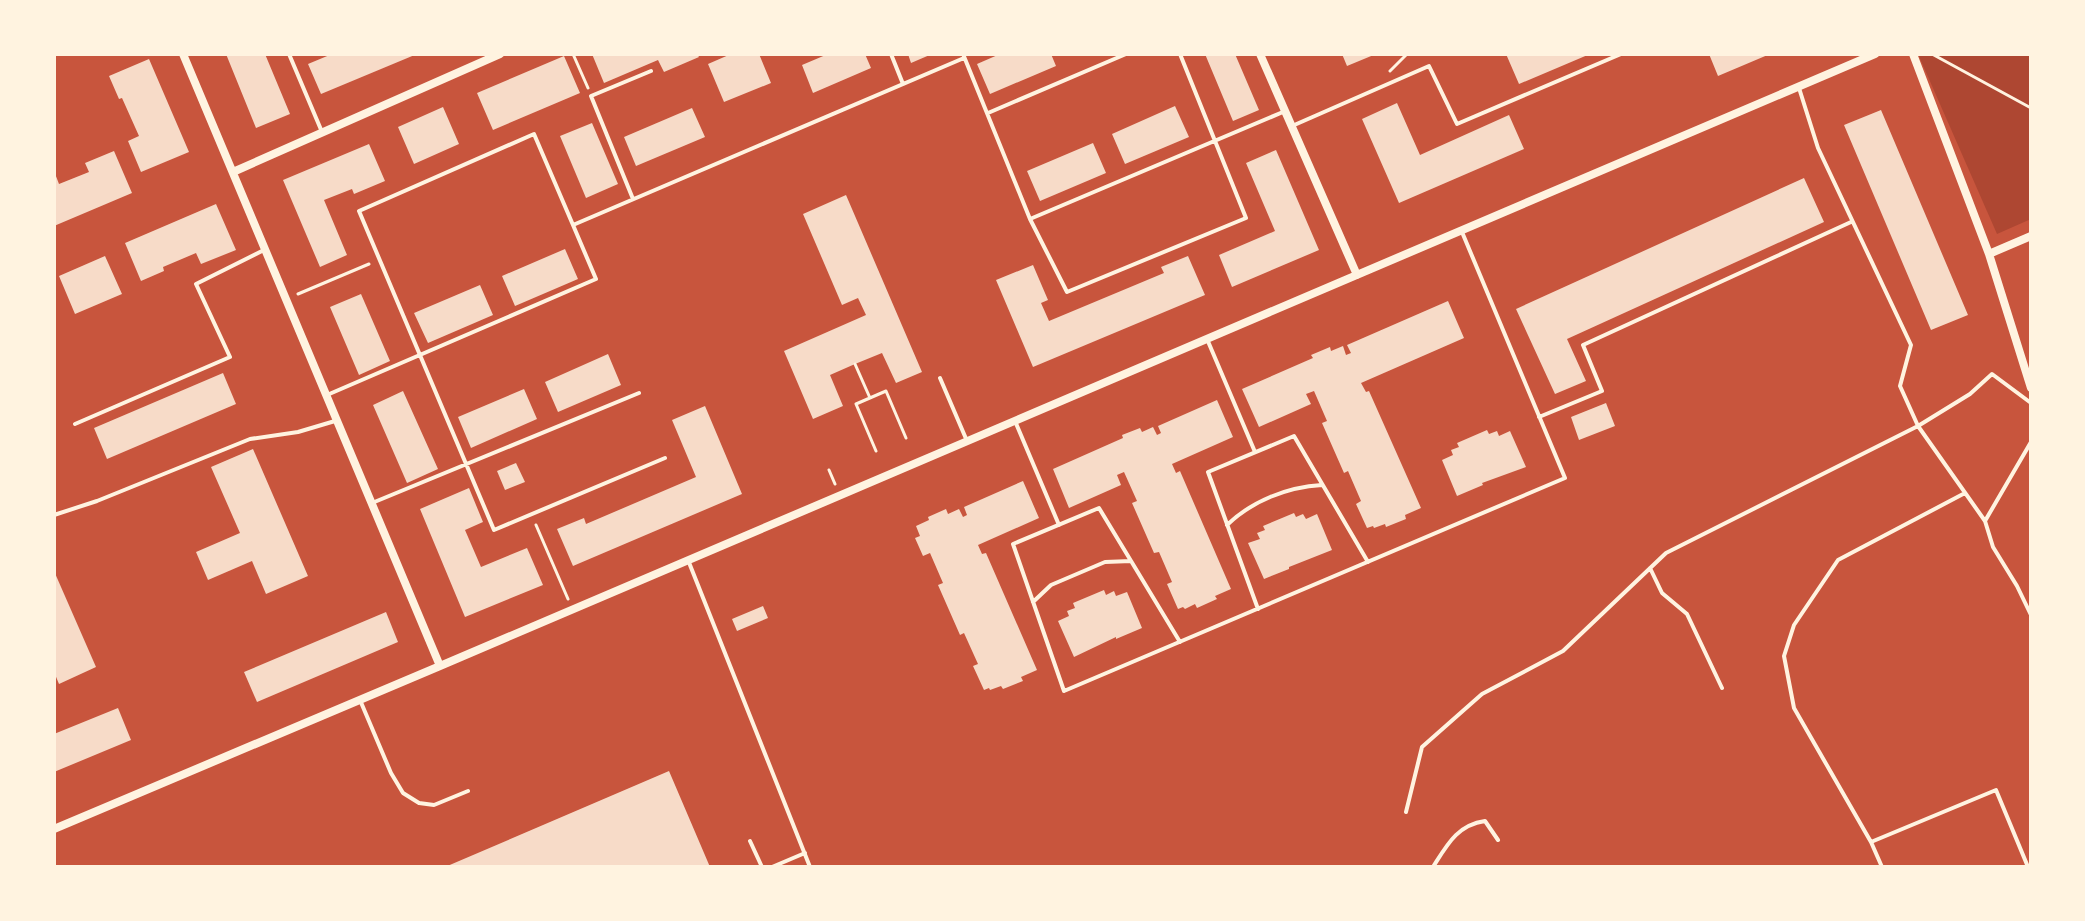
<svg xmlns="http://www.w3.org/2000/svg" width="2085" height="921" font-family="Raleway,sans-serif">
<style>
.green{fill:#ae4732}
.building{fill:#f7dbc8}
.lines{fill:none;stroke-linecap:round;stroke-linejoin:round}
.path{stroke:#fff3e0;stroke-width:3}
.service{stroke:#fff3e0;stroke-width:4}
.minor{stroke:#fff3e0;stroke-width:8}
</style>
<rect width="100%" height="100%" fill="#c8553d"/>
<path class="green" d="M1918,54H2031V219L1997,234Z"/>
<path class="building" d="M226,54H265L290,114L256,128Z
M332,54H417L321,94L308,64Z
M592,54H697L699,57L664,72L658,60L604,83Z
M731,54H759L771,83L724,102L708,64Z
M828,54H865L871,68L813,93L802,65Z
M908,54H932L911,63Z
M1000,54H1051L1056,66L990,94L977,64Z
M1205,54H1235L1259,110L1233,121Z
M1342,54H1376L1347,66Z
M1506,54H1590L1519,84Z
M1709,54H1770L1718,76Z
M564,56L580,93L493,130L477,93Z
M149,59L189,152L141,172L128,141L139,136L122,98L119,99L109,76Z
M1397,103L1420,155L1509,115L1524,149L1399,203L1362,119Z
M1175,106L1189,137L1125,164L1112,134Z
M443,107L459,144L414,164L398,127Z
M692,108L705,137L636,166L624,137Z
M1881,110L1968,315L1931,330L1844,125Z
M592,123L618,184L586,198L560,136Z
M1093,143L1106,173L1040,201L1027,171Z
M369,144L385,181L354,194L352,189L324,200L347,255L320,267L283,180Z
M1276,150L1319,250L1232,287L1219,255L1275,231L1246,163Z
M114,151L132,193L54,226V171L59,184L89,172L85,163Z
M1804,178L1824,222L1567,339L1586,381L1555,394L1516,309Z
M846,195L922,372L896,383L882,353L855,364L830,375L843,406L813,419L784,351L866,315L858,298L842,305L803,214Z
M216,204L236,250L201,264L196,253L163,267L164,271L141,281L125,243Z
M565,249L578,279L515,306L502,276Z
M105,256L122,294L75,314L59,276Z
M1188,256L1205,295L1033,367L996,280L1033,265L1048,300L1041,303L1049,321L1164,273L1161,267Z
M480,285L493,315L428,343L414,313Z
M361,294L390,361L359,375L330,307Z
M1448,301L1464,338L1361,383L1366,392L1369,391L1421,508L1405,515L1406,519L1386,527L1385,524L1374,528L1373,526L1367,528L1356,504L1361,501L1348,471L1344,473L1322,423L1327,421L1314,391L1306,394L1311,404L1259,427L1242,389L1313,358L1311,355L1330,347L1331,351L1343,346L1346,355L1351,353L1347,345Z
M608,354L621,385L558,412L545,382Z
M223,373L236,404L107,459L94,428Z
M524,389L537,419L471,448L458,417Z
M403,391L438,469L407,483L373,405Z
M1217,400L1233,437L1172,464L1176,473L1180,471L1231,589L1215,596L1217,599L1197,608L1195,604L1185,609L1183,607L1178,609L1167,584L1172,582L1159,552L1154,553L1132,503L1137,501L1124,472L1117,475L1121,485L1069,508L1053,469L1123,438L1122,435L1140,428L1142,432L1153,427L1157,435L1161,433L1158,426Z
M1606,403L1615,426L1579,440L1571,417Z
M705,406L742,494L573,566L557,529L584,518L586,524L696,477L672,420Z
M1487,430L1489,434L1497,431L1499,436L1510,431L1526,467L1482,483L1483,485L1457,496L1442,460L1453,455L1451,450L1459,447L1457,443Z
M253,449L308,576L266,594L252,561L208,580L196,552L240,533L211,467Z
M516,463L525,482L505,490L497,471Z
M1023,481L1039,518L978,545L982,554L986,553L1037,670L1021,677L1023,681L1003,689L1001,686L990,690L989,688L984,690L973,666L978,664L964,633L960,635L938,585L943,583L930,553L923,556L915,538L920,536L916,526L929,520L928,517L946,509L948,514L959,509L963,517L967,515L964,507Z
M469,488L483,522L465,530L481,567L527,548L543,585L465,617L420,509Z
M1294,513L1296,517L1303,514L1306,519L1317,514L1332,550L1289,567V569L1264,579L1248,543L1260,539L1257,533L1265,530L1263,526Z
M54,571L96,667L59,684L54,672Z
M1104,590L1106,595L1114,591L1116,596L1127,592L1142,628L1116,639V637L1074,657L1058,621L1069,616L1067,611L1075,608L1073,603Z
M763,606L768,618L737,631L732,619Z
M386,612L398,642L257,702L244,672Z
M118,708L131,740L54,772V734Z
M669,771L710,867H445Z"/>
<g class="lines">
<path class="path" d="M573,54L588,88
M1932,54L2031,108
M1390,71L1407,54
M298,294L369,264
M855,364L870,398
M876,451L856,404L886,391L906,438
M829,470L835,484
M536,525L568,599"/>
<path class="service" d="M289,54L322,132
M891,54L903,84
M963,54L1030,219L1067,292L1246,218L1180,54
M1799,88L1818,148L1911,345L1900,386L1918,426L1970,394L1992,374L2031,403
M988,113L1126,54
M1292,126L1429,66L1457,124L1621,54
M633,199L591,96L651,71
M1030,219L1283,112
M573,225L534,134L359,211L494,530L665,458
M1207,339L1255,452
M940,378L967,441
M327,395L596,279L573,225L964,58
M1539,417L1602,391L1583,345L1851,222
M1015,421L1059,525
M75,424L230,357L196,284L264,250
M372,503L639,393
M54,515L97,501L250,439L298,432L335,421
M1985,521L1993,547L2017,586L2031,615
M1227,525C1252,501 1287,487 1322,485
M688,560L810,867
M1650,568L1662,593L1687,614L1722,688
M1033,602L1051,585L1105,562L1131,561
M1258,609L1208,472L1294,436L1368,562
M1180,642L1099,508L1013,544L1064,691L1565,478L1462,232
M360,700L391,773L403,793L419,803L434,805L468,791
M1406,812L1422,747L1482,694L1563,651L1666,553L1918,426L1985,521L2031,442
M750,841L762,867
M1871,842L1996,790L2028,867
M772,867L805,853
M1433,867C1447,845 1457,825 1485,821L1498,840
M1882,867L1871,842L1794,708L1784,656L1794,625L1838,560L1965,493"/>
<path class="minor" d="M183,54L440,666
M1260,54L1357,275
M1913,54L1989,254L2031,388
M233,172L500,54
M1989,254L2031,236
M54,829L440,666L1875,54"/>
</g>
<rect width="2085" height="921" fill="none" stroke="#fff3e0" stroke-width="112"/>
</svg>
